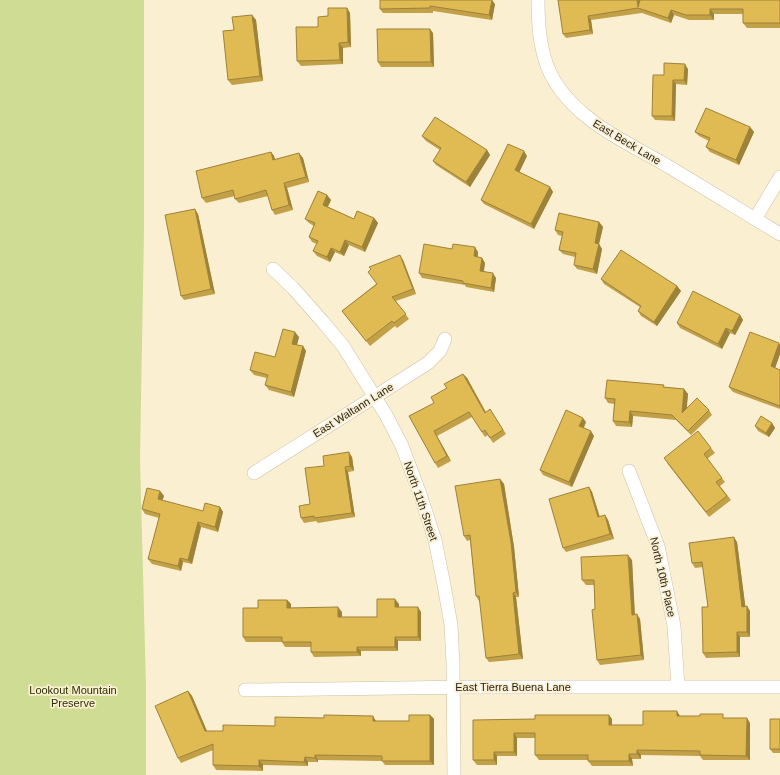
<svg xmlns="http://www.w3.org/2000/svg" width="780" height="775" font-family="Helvetica,sans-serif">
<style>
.green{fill:#cfdc94}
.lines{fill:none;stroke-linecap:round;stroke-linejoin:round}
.minor-casing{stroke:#cbc0a3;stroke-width:14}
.minor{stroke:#fff;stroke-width:13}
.wall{fill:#c1a047}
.shaded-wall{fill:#9d823a}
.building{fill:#e0ba53;stroke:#9d823a}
.labels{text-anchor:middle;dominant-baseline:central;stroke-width:3.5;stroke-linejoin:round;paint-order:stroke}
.street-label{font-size:11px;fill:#292419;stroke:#fbefd1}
.park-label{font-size:11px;fill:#2a3004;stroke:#fbefd1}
</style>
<rect width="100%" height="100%" fill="#fbefd1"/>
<path class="green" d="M0,0H144V230L140,459L146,687V775H0Z"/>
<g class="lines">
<defs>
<path id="minor" d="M538,0C538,27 540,58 555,82C580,122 626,142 666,165C704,188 742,211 780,234
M755,219L780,177
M273,269L293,288L323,322L343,346L386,415L402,446L420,494L435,540L444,585L451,625L453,664L454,775
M629,471L658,546L674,626L678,687
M254,473L428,363L440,351L445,339
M245,690L471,687H780"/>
</defs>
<use href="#minor" class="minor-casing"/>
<use href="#minor" class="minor"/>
</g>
<path class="wall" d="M380,0L495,4L492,20L433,11V13H383L380,9Z
M558,0L640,2L780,0V28H747L743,23V14H714V20H689L674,15L671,23L642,13L591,20L593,34L566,38L563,34Z
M347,8L350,13L351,47L343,48V64L301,66L297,61L318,27L328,16Z
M252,15L256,20L263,81L232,85L228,80L234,30Z
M433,33L434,67H381L378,62Z
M688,69L687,85L676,84L675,121L655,120L652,116L664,75Z
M750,127L754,132L739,165L710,152L706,147L709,141L699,136L695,132Z
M422,136L487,150L490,155L470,187L436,165L433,161L440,150L426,141Z
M271,152L274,156L275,159L303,158L309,182L287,188L293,210L275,215L272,210L268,196L239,203L235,199V196L206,203L202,198Z
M527,156L519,172L550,187L553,192L534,229L484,204L481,200Z
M327,195L331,200L328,207L354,219L374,218L378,223L365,252L349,245L344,256L335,252L330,262L317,256L313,251L317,244L312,242L309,237L314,226L309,223L305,219Z
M198,214L215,294L184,300L181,296Z
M599,222L603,227L599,244L602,249L597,274L577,269L574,265L575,257L563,254L559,250L562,236L558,235L555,230Z
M452,249L478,252V257L482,258L485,263L484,271L496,278L494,292L466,287L465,285L422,278L419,273Z
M403,260L416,294L396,301L409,319L397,328L395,326L370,346L342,311L376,284Z
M601,279L677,286L681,291L657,326L641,316L638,311L640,307L604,284Z
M740,315L743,320L735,335L730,333L722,349L680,328L677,323Z
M299,337L297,345L303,346L306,351L294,397L269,390L265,385L267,378L254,375L250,370L275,357Z
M780,345V354L775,368L780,370V409L733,392L729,387Z
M463,374L467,378L486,412L490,409L506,434L493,443L488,435L485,437L472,417L437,436L451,461L438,468L435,463L409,416L434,403L447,388Z
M665,387L684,389L688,394L686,409L709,410L712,415L691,435L676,420L633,416L632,427L616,426L613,421L614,404L608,403L605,398Z
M586,422L584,428L594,436L572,487L543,475L540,470Z
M772,423L775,428L769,437L758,431L755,426Z
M711,448L715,453L707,459L725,482L720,486L731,500L709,517L667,463Z
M352,457L354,471L348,472L355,517L318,523L316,521L304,523L301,518L310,504L324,466Z
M500,479L504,484L514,547L519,597H516L523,659L489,662L486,658L480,601H479L476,596L470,540L467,541L464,536Z
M589,487L592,492L600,517L605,515L608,520L614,539L566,552L563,548Z
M160,491L164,496L162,501L203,511L220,507L223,512L218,532L201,527L192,564L183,562L181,571L152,564L148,559L159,518L145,514L142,509Z
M737,542L745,606L750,611V637H740V657L706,658L703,653L708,607L703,567L695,568L692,563Z
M632,560L635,615L640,619L644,660L600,665L597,660L594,585H586L582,580Z
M287,600L291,604V608L342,612V617H377L399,604V607L421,612V641H398V651H361V656L314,657L311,652V647H285L282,642H246L243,637L258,608Z
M188,691L192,696L207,731H223L275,726L376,721H409L430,715L434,719V765H385L382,761L318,760V762H308V766L263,765V771L216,770L213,765V750L181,763L178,758Z
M680,716L725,718L750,723V760H703L700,756L641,755V759H632L633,766H592L588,761V760H539L535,755V738H517V756H497V765H477L473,760V720L612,719V725H643Z
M780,719V753H773L770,749Z"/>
<path class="shaded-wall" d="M492,0L495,4L492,20L489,15Z
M637,0H640L641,9L638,7Z
M347,8L350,13L351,47L348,42Z
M710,9L714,14V20L710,15Z
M671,10L674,15L671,23L668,18Z
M252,15L256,20L263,81L260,76Z
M588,16L591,20L593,34L590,30Z
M430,29L433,33L434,67L431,62Z
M339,43L343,48V64L340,60Z
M685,64L688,69L687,85L684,80Z
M673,80L676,84L675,121L672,116Z
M750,127L754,132L739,165L736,160Z
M487,150L490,155L470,187L466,182Z
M524,151L527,156L518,175L515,170Z
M271,152L274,156L276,165L273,160Z
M299,153L303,158L309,182L306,177Z
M284,183L287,188L293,210L289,205Z
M550,187L553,192L534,229L531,224Z
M327,195L331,200L326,210L323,205Z
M195,209L198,214L215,294L211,289Z
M374,218L378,223L365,252L362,247Z
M599,222L603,227L598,248L595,243Z
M345,240L349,245L344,256L340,252Z
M599,244L602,249L597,274L593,269Z
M475,247L478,252L477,261L474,256Z
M331,248L335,252L330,262L327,257Z
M400,255L403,260L416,294L413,289Z
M482,258L485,263L483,275L480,271Z
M493,273L496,278L494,292L491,288Z
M677,286L681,291L657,326L654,322Z
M740,315L743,320L735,335L732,331Z
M726,328L730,333L722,349L718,344Z
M295,332L299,337L296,348L292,344Z
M779,343L780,345V354L774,371L771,366Z
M303,346L306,351L294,397L291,392Z
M463,374L467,378L488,417L485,413Z
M684,389L688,394L686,418L682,413Z
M630,411L633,416L632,427L629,422Z
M583,418L586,422L582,430L579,426Z
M772,423L775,428L769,437L766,433Z
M434,431L437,436L451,461L447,456Z
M591,431L594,436L572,487L569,482Z
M349,452L352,457L354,471L350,466Z
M345,467L348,472L355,517L352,513Z
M500,479L504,484L514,547L519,597L516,592Z
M589,487L592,492L601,522L598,517Z
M160,491L164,496L161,504L158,499Z
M220,507L223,512L218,532L215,527Z
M605,515L608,520L614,539L610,534Z
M198,522L201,527L192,564L188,560Z
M734,537L737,542L746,611L742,607Z
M628,555L632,560L635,620L632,615Z
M180,558L183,562L181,571L178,566Z
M513,593L516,597L523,659L519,654Z
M395,599L399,604V612L395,607Z
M287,600L291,604V613L287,608Z
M747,606L750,611V637L747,632Z
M338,607L342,612V622L338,617Z
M418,607L421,612V641L418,637Z
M637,614L640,619L644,660L641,655Z
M737,632L740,637V657L737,652Z
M395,637L398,641V651L395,647Z
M357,647L361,651V656L357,652Z
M188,691L192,696L209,736L205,731Z
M677,711L680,716H677Z
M430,715L434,719V765L430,761Z
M609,715L612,719V729L609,725Z
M373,716L376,721H373Z
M747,718L750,723V760L746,756Z
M514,733L517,738V756L514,752Z
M637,750L641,755V759L637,754Z
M494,752L497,756V765L494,760Z
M629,754L632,759L633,766L629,761Z
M315,755L318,760V762L315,758Z
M305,757L308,762V766L304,762Z
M259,760L263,765V771L259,766Z"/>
<path class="building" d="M380,0H492L489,15L430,6V8L380,9Z
M558,0H637L638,7L640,0H780V23H743V9H710V15H686L671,10L668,18L638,8L588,16L590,30L563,34Z
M328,8H347L348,42L339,43L340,60L297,61L296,27H318V17L328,16Z
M252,15L260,76L228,80L223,31L234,30L232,17Z
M377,29H430L431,62H378Z
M664,63L685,64L684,80H673L672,116H652L653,75H664Z
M706,108L750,127L736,160L706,147L710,138L695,132Z
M435,117L487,150L466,182L433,161L441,148L422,136Z
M508,144L524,151L515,170L550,187L531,224L481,200Z
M271,152L273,160L299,153L306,177L284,183L289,205L272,210L266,190L235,199L233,190L202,198L196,171Z
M318,191L327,195L323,205L354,219L357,211L374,218L362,247L345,240L340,252L331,248L327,257L313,251L318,241L309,237L315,223L305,219Z
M195,209L211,289L181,296L165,215Z
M559,213L599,222L595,243L599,244L593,269L574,265L576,253L559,250L563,232L555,230Z
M424,244L452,249L453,244L475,247L474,256L482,258L480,271L493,273L491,288L463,283V281L419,273Z
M621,250L677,286L654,322L638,311L641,306L601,279Z
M400,255L413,289L392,297L406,314L394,323L392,321L366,341L342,311L377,284L368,272L371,269L369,267Z
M693,291L740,315L732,331L726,328L718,344L677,323Z
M283,329L295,332L292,344L303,346L291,392L265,385L268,375L250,370L255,352L275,357Z
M750,332L779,343L771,366L780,370V406L729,387Z
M463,374L485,413L490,409L503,430L490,438L485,430L482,432L469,412L434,431L447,456L435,463L409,416L434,403L431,397L447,388L444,384Z
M607,380L664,385L663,387L684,389L682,413L697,398L709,410L688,431L672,415L630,411L629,422L613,421L615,399L605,398Z
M566,410L583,418L579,426L591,431L569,482L540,470Z
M761,416L772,423L766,433L755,426Z
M698,431L711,448L704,454L722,478L716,482L727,496L706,512L664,458Z
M349,452L350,466L345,467L352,513L314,518V516L301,518L299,506L310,504L305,468L324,466L323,456Z
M500,479L511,542L516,592L513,593L519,654L486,658L479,596H476L470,535L464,536L455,486Z
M589,487L598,517L605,515L610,534L563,548L549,499Z
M147,488L160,491L158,499L203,511L205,503L220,507L215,527L198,522L188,560L180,558L178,566L148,559L160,514L142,509Z
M734,537L742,607L747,606V632H737V652L703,653L702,607H708L702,562L692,563L689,543Z
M628,555L632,615L637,614L641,655L597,660L592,610L595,609L594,580H582L581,557Z
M377,599H395V607H418V637H395V647H357V652H311V642H282V637H243V608H258V600H287V608L338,607V617H377Z
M188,691L205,731H223V725L275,726V717L324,718V715L373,716V721H409V715H430V761H382V756L315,755V758L305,757L304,762L259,760V766L213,765V744L178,758L155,706Z
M643,711H677V716H700V714H723V718H747L746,756L700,755V751L637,750V754H629V761H588V755H535V733H514V752H494V760H473V720L535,719V715H609V725H643Z
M770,719H780V749H770Z"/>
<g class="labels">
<g class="street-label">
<text transform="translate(627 142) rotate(31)">East Beck Lane</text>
<text transform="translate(353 410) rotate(-32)">East Waltann Lane</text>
<text transform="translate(421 501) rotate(71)">North 11th Street</text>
<text transform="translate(663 577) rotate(77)">North 10th Place</text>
<text x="513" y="687">East Tierra Buena Lane</text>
</g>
<g class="park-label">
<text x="73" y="690">Lookout Mountain<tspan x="73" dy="13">Preserve</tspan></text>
</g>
</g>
</svg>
